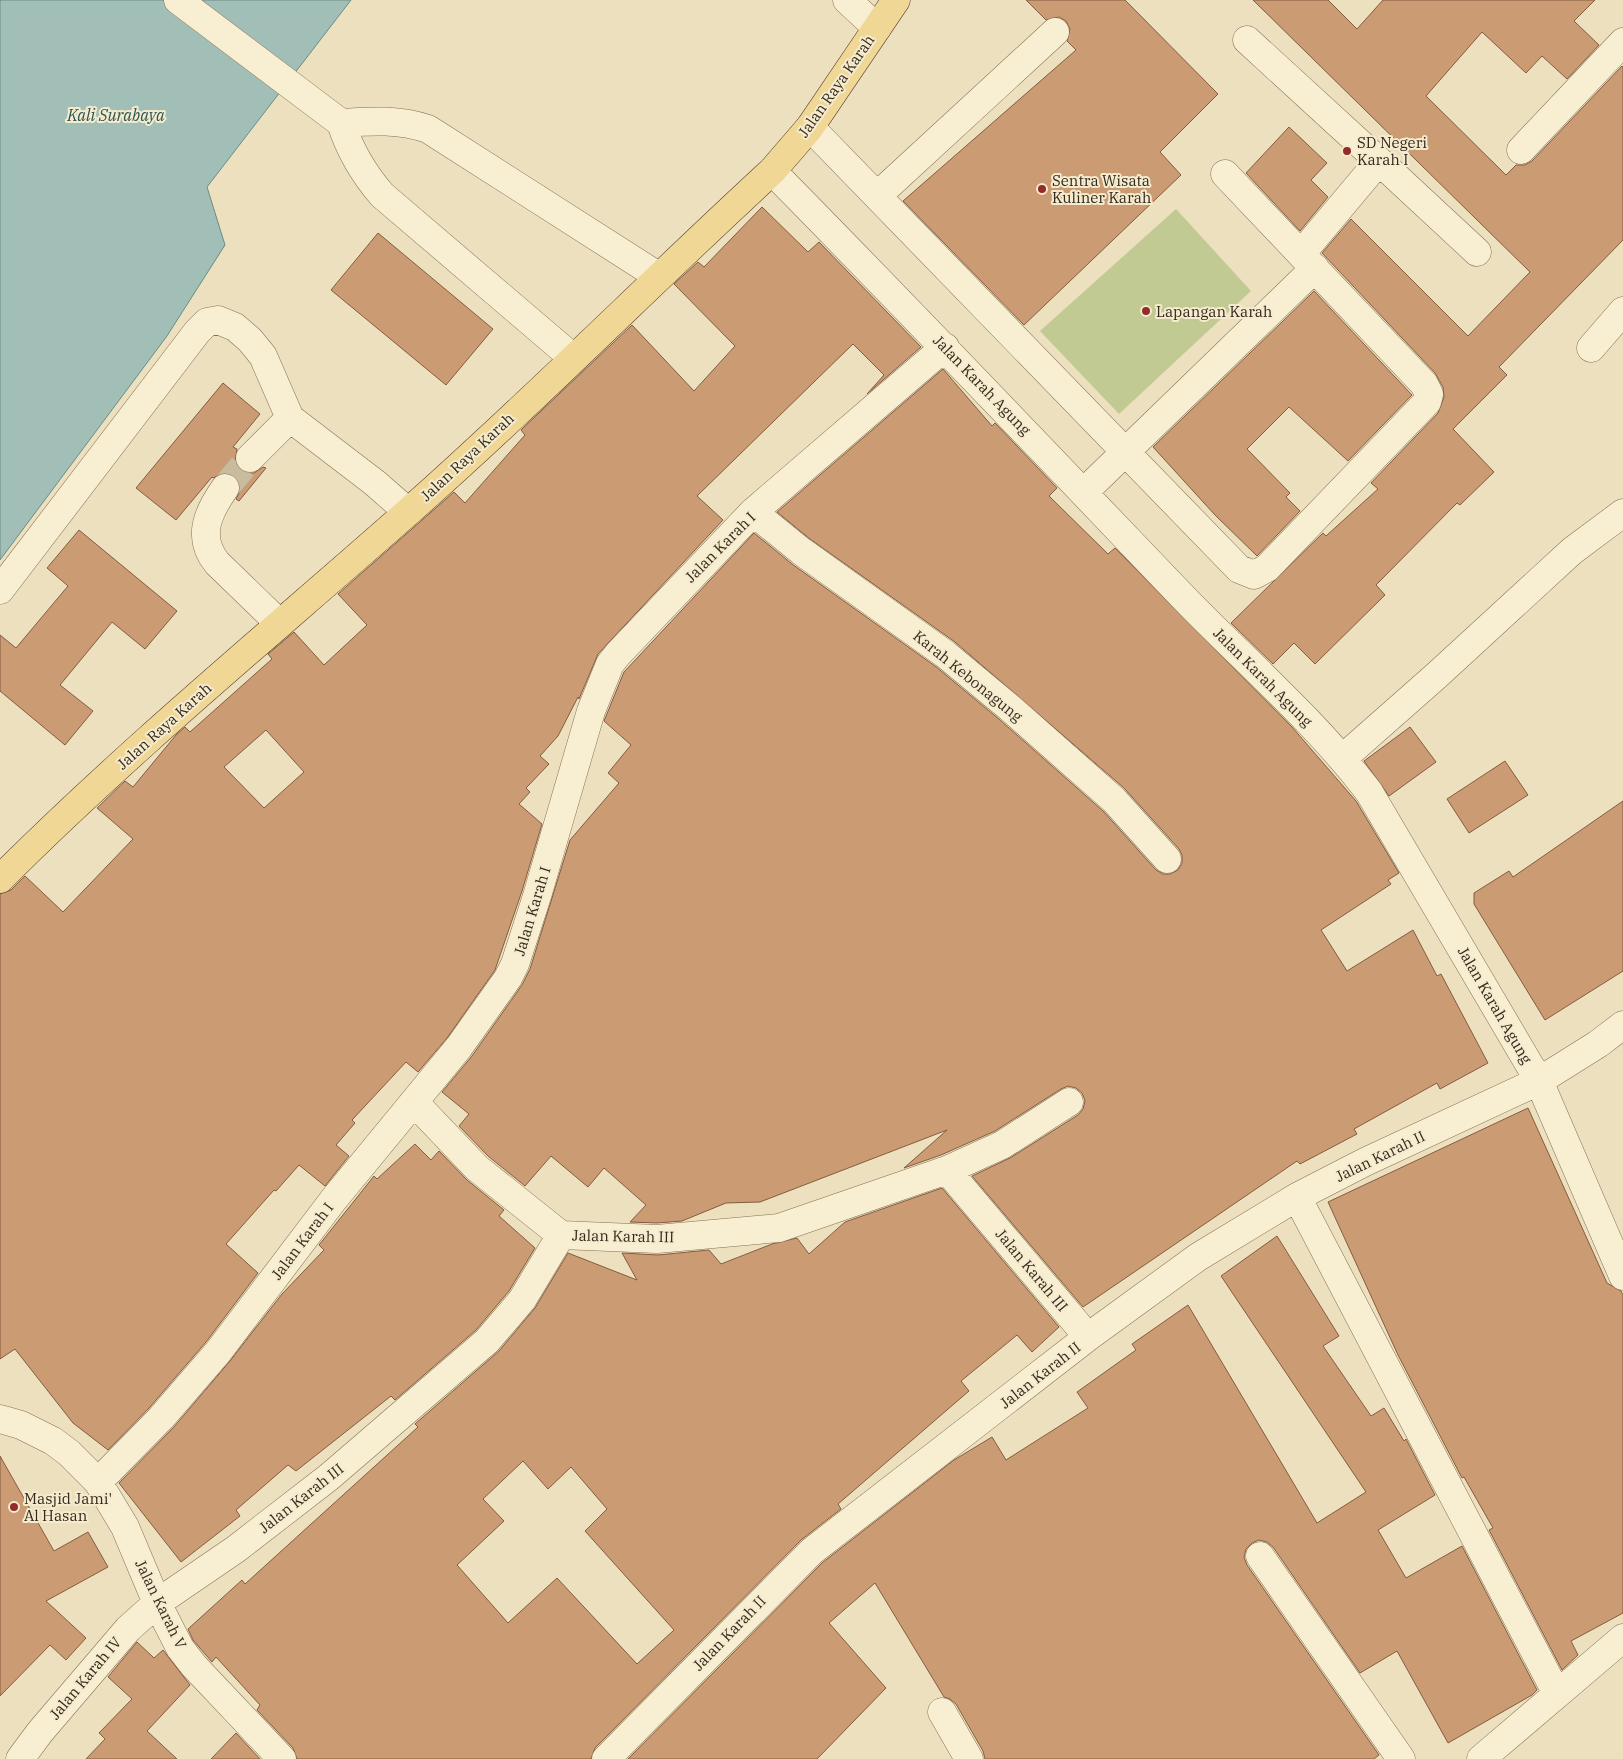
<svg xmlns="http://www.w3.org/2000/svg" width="1623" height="1759" font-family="'IBM Plex Serif',serif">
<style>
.green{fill:#c2ca93}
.water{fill:#a2bfb7;stroke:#698c84}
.building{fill:#cb9b74;stroke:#845c3e;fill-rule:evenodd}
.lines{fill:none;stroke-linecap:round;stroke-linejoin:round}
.minor-tunnel{stroke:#c8bb9e;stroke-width:28;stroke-dasharray:28 14;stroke-linecap:butt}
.minor-casing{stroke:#857157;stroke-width:29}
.major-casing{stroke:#523f2c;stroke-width:29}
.minor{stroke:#f8eed1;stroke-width:28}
.major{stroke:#f1d796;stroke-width:28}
.poi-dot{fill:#932b28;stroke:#f5ebce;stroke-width:2}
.labels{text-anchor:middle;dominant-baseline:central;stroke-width:4;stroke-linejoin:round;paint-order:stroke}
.street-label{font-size:15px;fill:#35291c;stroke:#f5ebce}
.poi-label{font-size:15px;fill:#35291c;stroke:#f5ebce;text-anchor:start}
.water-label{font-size:16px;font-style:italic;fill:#2b5453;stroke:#f5ebce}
</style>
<rect width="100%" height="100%" fill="#ede0be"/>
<path class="green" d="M1176,209L1251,291L1119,414L1040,331Z"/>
<path class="water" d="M0,0H351L207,187L225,245L167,336L0,560Z"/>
<path class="building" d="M1026,0H1125L1218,94L1160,152L1181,175L1024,325L903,201L1076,50L1067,41L1070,29L1066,21L1059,17L1046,20Z
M1253,0H1328L1357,29L1383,0H1595L1574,21L1599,45L1567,79L1542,56L1526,73L1482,32L1426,96L1506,175L1516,165H1525L1532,161L1622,66L1623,67V240L1499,367L1507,375L1453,429L1494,472L1460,505L1457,503L1376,585L1385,595L1315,664L1294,643L1273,664L1231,623L1323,533L1326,536L1378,489L1371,483L1438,413L1444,397L1443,387L1435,373L1322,253L1351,219L1468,336L1530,272Z
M1289,127L1327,163L1311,180L1328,197L1300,231L1246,173Z
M762,207L808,252L819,242L921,347L867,394L884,375L853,344L697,496L723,520L598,654L579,699L578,697L558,736L540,756L549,764L526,788L530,792L519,804L542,824L522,891L495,970L447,1038L418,1072L406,1062L352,1120L355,1123L336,1145L349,1156L325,1186L299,1165L276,1191L274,1190L226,1244L258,1273L206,1342L150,1407L108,1450L73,1423L15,1349L0,1359V894L11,890L25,876L63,912L133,839L97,808L125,781L133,787L176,735L185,727L190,732L272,659L268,654L294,632L324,665L367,625L338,594L454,492L465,503L525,435L521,430L632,325L694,391L735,346L674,284L698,262L704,267ZM266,730L304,772L264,808L224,767Z
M378,233L493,329L446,385L331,290Z
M1314,291L1412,395L1348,461L1289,407L1247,449L1290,493L1286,497L1300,511L1257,556L1215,515L1153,447Z
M943,369L992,426L995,423L1057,488L1049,496L1108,554L1115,548L1292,727L1356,801L1399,873L1388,880L1391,884L1321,930L1347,971L1413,930L1437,976L1441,974L1488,1063L1440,1089L1437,1083L1354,1129L1357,1134L1300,1164L1297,1161L1083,1307L972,1176L1010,1158L1078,1115L1083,1109L1085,1101L1082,1093L1076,1088L1068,1086L1061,1089L995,1131L941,1155L904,1168L947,1130L760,1202L726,1203L682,1221L657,1223L630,1222L646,1205L604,1168L588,1187L551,1156L525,1186L488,1156L459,1126L469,1114L442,1092L472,1056L522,985L530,969L570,840L619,783L608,773L631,745L604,721L624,672L754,533L792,564L935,666L1000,720L1103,811L1156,870L1163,874H1170L1178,870L1182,863V855L1179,849L1124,788L955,642L810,539L777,512Z
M223,383L260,414L233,447L237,449L235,462L239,469L246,473H254L263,467L266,468L239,501L236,499L241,489L239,481L234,475L226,472L213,478L212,477L176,520L136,488Z
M79,530L177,611L145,649L112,622L60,685L93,711L65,745L0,691V635L16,648L68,586L47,568Z
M1410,727L1436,762L1389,796L1364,761Z
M1505,761L1528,795L1469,833L1447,799Z
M1623,801V971L1545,1020L1474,904V893L1509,871L1513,877Z
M1528,1108L1607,1283L1621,1291L1623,1295V1613L1571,1641L1578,1655L1562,1670L1489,1530L1493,1528L1464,1477L1462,1478L1398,1355L1328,1202Z
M415,1144L431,1160L439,1151L467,1180L504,1210L499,1216L535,1248L509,1291L476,1330L395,1400L391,1396L296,1471L288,1465L236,1510L240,1516L181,1562L119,1483L173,1428L230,1361L282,1294L324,1250L319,1245L374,1176L377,1179Z
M942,1188L1059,1327L1032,1352L1017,1335L961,1381L969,1391L838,1504L841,1509L801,1540L595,1748L591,1759H297L293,1748L257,1710L260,1705L216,1657L212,1662L193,1640L188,1629L242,1580L245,1584L418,1427L415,1424L499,1351L535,1308L568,1253L637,1280L622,1253L658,1255L709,1250L721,1264L772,1244L797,1238L809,1254L845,1222ZM523,1461L548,1489L571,1467L607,1509L585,1531L674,1630L637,1664L557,1578L508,1623L457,1565L504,1521L483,1499Z
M1277,1236L1339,1336L1323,1346L1371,1416L1384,1408L1404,1441L1406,1439L1435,1495L1378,1530L1406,1578L1462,1546L1537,1690L1532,1695L1448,1743L1397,1651L1360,1673L1273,1547L1267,1542L1259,1540L1252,1543L1246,1549L1244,1557L1247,1565L1379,1755L1374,1759H985L983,1751L956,1704L950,1699L944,1697L875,1583L829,1623L886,1688L817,1759H628L822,1563L954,1460L992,1437L1006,1460L1088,1408L1077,1392L1136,1350L1132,1344L1188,1305L1317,1523L1366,1492L1221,1276Z
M0,1456L54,1551L88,1532L108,1567L46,1601L86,1638L66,1660L50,1645L0,1696Z
M137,1642L154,1658L163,1650L190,1685L147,1731L177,1759H86L105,1739L99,1733L132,1699L108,1677Z
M236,1733L260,1759H211Z"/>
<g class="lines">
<path class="minor-tunnel" d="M225,488L250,458"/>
<defs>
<path id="minor" d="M178,0L341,123C350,151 363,173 382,195L573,358
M847,0L877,28
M1247,40L1379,161L1301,254
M341,123C372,121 398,119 428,129L658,276
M810,127L1239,569L1254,575L1267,568L1427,402L1429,394L1424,384L1225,174
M1521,150L1623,42
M1379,161L1477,252
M772,171C911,312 1047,455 1184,598C1246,662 1315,721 1369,792L1539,1081L1623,1276
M877,196L1055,32
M1591,348L1623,311
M250,458L290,418
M225,488C208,512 196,537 217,563L279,623
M1084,492L1315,268
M753,512L801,551L945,654L1010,708L1114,800L1167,859
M0,590L197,332L207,322L218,320L235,327L250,340L263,356L290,418L375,483L408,512
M1343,758L1436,676L1572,551L1623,513
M414,1102L477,1168L561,1235
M947,1170L1088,1337
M1297,1197L1557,1694
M561,1235L657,1239L779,1228L947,1170L1002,1145L1069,1102
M0,1419L21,1425L53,1441L69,1453L98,1482L125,1527L157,1603L180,1648L194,1666L282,1759
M98,1482L161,1418L218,1352L334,1199L459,1047L508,978L515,964L537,896L591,711L610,664L618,654L753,512L945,347
M1260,1556L1401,1759
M942,1712L969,1759
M20,1759L40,1732L128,1629L157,1603L236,1549L329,1477L487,1341L522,1300L561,1235
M606,1759L812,1551L1088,1337L1198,1257L1297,1197L1365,1162L1539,1081L1598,1044L1623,1025
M1481,1759L1623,1638"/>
<path id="major" d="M0,879C129,750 270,634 407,513C532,403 649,284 772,171L810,127L896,0"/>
</defs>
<use href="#minor" class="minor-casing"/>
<use href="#major" class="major-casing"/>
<use href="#minor" class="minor"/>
<use href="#major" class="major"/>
</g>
<g class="poi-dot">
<circle cx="1347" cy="151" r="5"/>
<circle cx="1042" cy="189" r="5"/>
<circle cx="1146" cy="311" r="5"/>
<circle cx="14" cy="1507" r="5"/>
</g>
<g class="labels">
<g class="street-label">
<text transform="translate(836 86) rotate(-55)">Jalan Raya Karah</text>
<text transform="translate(982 385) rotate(46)">Jalan Karah Agung</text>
<text transform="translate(467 457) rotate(-43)">Jalan Raya Karah</text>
<text transform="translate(720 547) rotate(-45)">Jalan Karah I</text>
<text transform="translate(968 676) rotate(39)">Karah Kebonagung</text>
<text transform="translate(1263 677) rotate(45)">Jalan Karah Agung</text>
<text transform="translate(164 726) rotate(-42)">Jalan Raya Karah</text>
<text transform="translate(532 911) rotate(-73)">Jalan Karah I</text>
<text transform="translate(1495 1005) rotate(60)">Jalan Karah Agung</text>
<text transform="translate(1380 1156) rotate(-26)">Jalan Karah II</text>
<text transform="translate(623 1236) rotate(1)">Jalan Karah III</text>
<text transform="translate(302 1241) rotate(-53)">Jalan Karah I</text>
<text transform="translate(1032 1270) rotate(50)">Jalan Karah III</text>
<text transform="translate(1040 1375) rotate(-38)">Jalan Karah II</text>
<text transform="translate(301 1498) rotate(-38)">Jalan Karah III</text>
<text transform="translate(161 1604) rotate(64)">Jalan Karah V</text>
<text transform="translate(729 1633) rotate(-46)">Jalan Karah II</text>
<text transform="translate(85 1678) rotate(-50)">Jalan Karah IV</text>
</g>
<g class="poi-label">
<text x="1357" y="142">SD Negeri<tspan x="1357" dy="17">Karah I</tspan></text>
<text x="1052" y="180">Sentra Wisata<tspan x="1052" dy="17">Kuliner Karah</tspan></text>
<text x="1156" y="311">Lapangan Karah</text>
<text x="24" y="1498">Masjid Jami'<tspan x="24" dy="17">Al Hasan</tspan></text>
</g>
<g class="water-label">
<text x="116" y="115">Kali Surabaya</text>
</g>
</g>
</svg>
